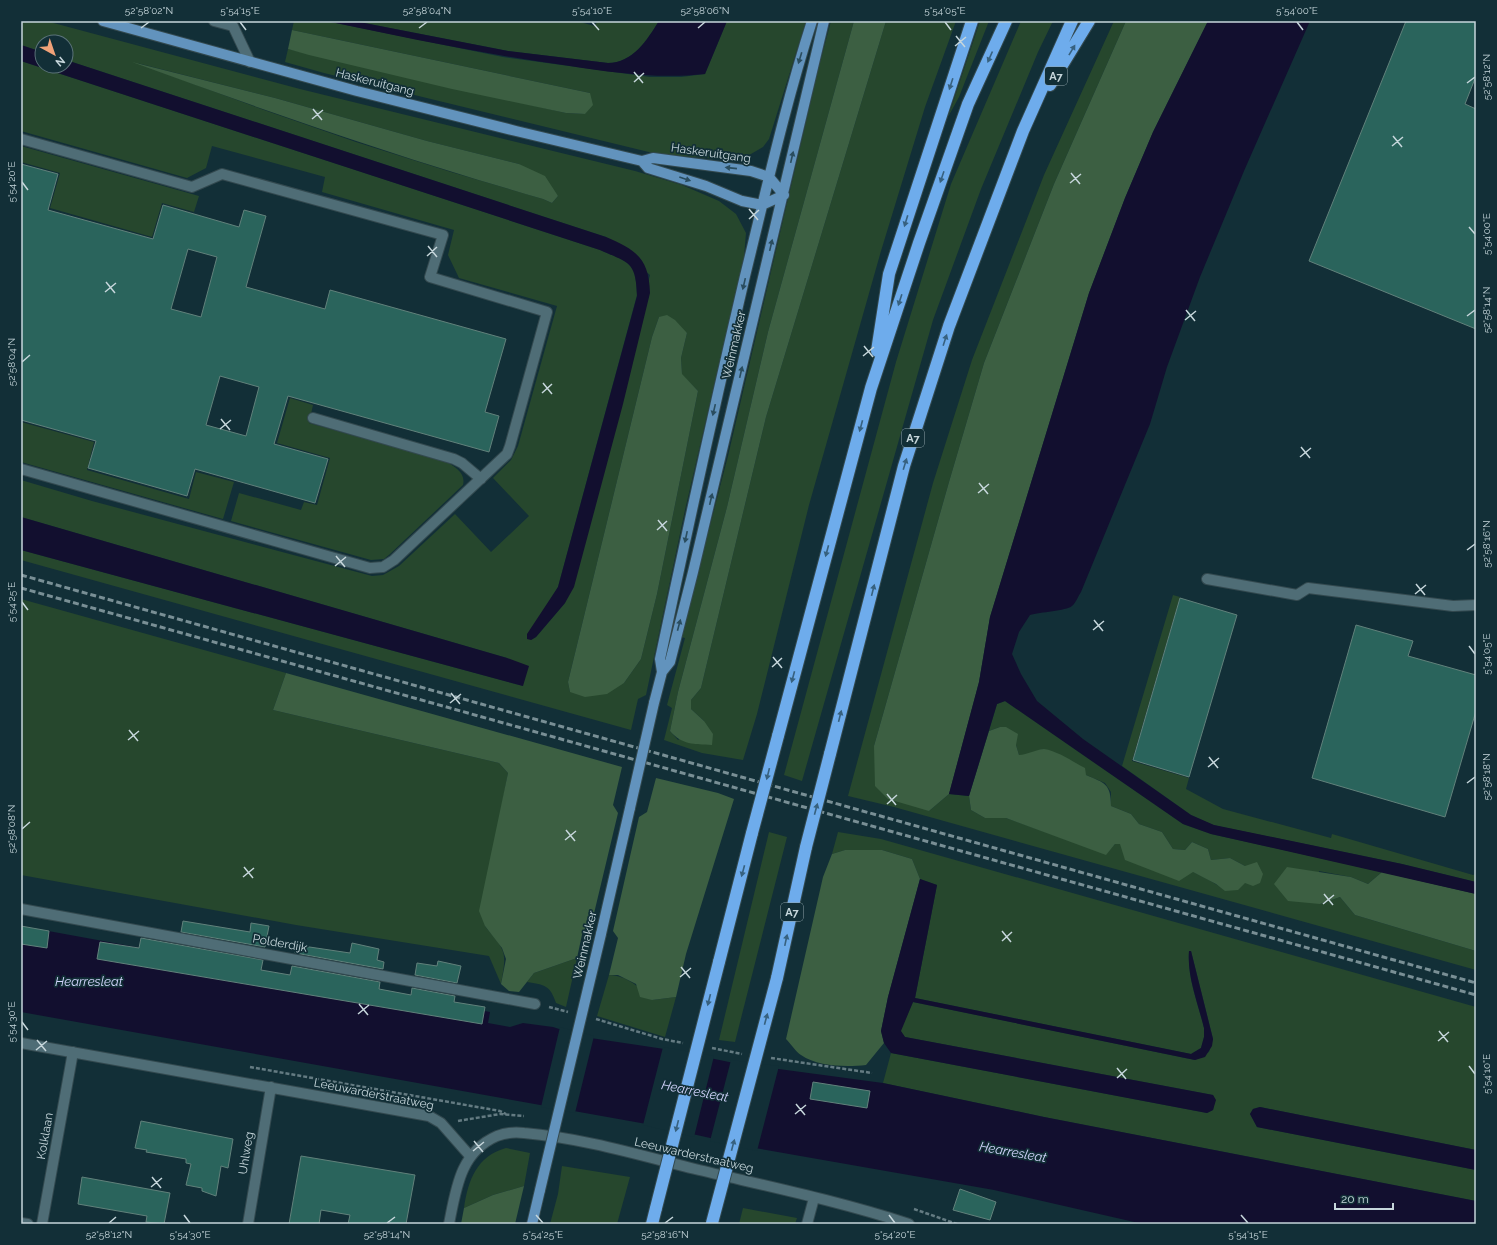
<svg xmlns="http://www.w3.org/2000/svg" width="1497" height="1245" font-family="Raleway,sans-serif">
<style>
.green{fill:#26472d;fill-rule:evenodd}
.forest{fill:#3c5f42}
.water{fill:#120f2f}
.pier{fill:#122f37}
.building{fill:#2a645c;stroke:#61817b;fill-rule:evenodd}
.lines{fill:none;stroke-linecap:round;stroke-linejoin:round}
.minor-casing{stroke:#33494f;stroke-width:12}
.major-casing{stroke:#33494f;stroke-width:12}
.highway-casing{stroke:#33494f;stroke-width:14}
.path{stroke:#647b82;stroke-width:2.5;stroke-dasharray:4 2;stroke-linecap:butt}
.minor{stroke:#4f6d76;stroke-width:10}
.major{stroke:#6293bd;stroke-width:10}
.highway{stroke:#6eacec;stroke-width:12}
.rail{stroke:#798f95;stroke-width:3;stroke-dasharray:6 3;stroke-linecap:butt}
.major-bridge-casing{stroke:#33494f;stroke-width:12;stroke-linecap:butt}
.highway-bridge-casing{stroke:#33494f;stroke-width:14;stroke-linecap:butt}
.major-bridge{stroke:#6293bd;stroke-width:10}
.highway-bridge{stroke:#6eacec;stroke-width:12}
.oneway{fill:#37617f}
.oneway2{fill:#2a4d5f}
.ticks{fill:none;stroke:#c6d6db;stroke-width:1.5}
.labels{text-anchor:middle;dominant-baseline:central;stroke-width:3.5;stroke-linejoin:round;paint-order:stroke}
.shield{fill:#122f37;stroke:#90a4aa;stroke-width:1}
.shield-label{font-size:11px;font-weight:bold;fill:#c6d6db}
.street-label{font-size:12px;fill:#c6d6db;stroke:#122f37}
.water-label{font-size:13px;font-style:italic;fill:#d4d6fe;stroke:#122f37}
.neatline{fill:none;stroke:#c6d6db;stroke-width:1.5}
.ticks-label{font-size:10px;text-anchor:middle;fill:#c6d6db}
</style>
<rect width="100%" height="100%" fill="#122f37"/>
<path class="green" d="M21,21H46L300,89L635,171L682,185L719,201L736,214L746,233L744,257L685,510L646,695L638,699L631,730L21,560V550L523,686L507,658L21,517V480L92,501L372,576L383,575L399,566L455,514L491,552L529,516L493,478L511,460L518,446L557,306L459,278L448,255L454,230L322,192L325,177L212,146L206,168L187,178L21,131V61L600,250C629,263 636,261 637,295L558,587L544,610L531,640L536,637L565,603L650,275L606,237L66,60V42H42V52L21,45ZM137,63L275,98L427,141L519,164L558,196L552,203L543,199L451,172L356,142L264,110ZM659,317L687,333L681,358L682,375L698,391L657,594L641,659L624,683L570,692L568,682L652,337Z
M294,21H326L503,57L606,71L650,77H681L705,74L727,21H806L769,139L763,147L744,158L730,160L657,154L324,73L285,62L288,49L566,113L585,114L590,93L292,30Z
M354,21H577L594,26L598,21H659C647,40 633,63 608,63L508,51Z
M831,21H854L768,332L727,507L678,692L670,731L678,740L704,721L691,709V700L701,688L766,417L886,21H956L925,107L881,251L809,505L757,714L743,760L702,753L664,740L672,708L667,705L685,638L681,637L728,456L819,66Z
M980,21H989L959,97L948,117Z
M1021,21H1053L1038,52L981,189L933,320L802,781L784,775L896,362L951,184Z
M1114,21H1126L1054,184L984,363L949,482L874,746L929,811L949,794L969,796L971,810L985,818H1006L1106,854L1115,844H1121C1156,858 1195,868 1226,891L1245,866L1230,858L1211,860L1208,849L1192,842L1185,850L1173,849L1162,832L1139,824L1131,814L1111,806V792L1105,783L1086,775L1069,760L1043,749L1027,755H1019L1016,745L1000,727L989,731L997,704L1005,701L1183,824L1211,834L1382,872L1368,884L1351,877L1319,871L1320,904L1340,897L1355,915L1476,951V970L894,807L848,796L933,483L972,360L1044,175Z
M21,146L199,196L194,212L162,203L152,237L50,208L60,173L21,162Z
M290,398L313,405L309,423L447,462C455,467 466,473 463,485L390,554L384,559L371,560L231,521L239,493L301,510L304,502L317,505L330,458L277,443Z
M21,422L94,442L87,470L189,499L196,472L234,482L223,519L21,462Z
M1173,595L1180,597L1132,761L1189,778L1186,789L1223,809L1331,838L1332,834L1473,875L1476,874V882L1402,864L1213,825L1191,815L1122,766Z
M21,599L286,673L273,710L499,763L508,773L500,815L485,926C506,952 507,950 501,984L489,956L296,925L21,875Z
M769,832L787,837L735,1042L719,1040Z
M838,832L881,839L1476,1007V1150L1260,1107L1253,1109L1250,1114L1257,1127L1476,1170V1201L1044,1117L883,1083L891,1053L1207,1113L1213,1110L1215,1100L1213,1095L905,1037L900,1031L913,1002L1195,1060L1209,1052L1213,1039L1191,951L1189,952C1187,977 1198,1003 1204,1028V1037L1201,1048L1191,1054L915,998L937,885L920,879L912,859L882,850H845L832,854Z
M577,958L566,1007L556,1003C550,985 545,985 527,982L534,973Z
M609,975C628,976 639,987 652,1000L676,997L665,1037L597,1016Z
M506,1148L530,1153L524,1186L493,1195L464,1208C468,1180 477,1156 506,1148Z
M562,1166L630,1177L617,1224H550L558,1194Z
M743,1208L797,1218L795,1224H739Z"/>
<path class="forest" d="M854,21H886L766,417L701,688L691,700V709L704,721L713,734L712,745C694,744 682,745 670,731L678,692L727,507L768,332Z
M1126,21H1208L1153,132L1125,198L1089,293L990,617L979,682L949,794L929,811L888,799L875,786L874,746L949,482L984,363L1054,184Z
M292,30L590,93L593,105L585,114L566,113L452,89L309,55L288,49Z
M132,62L275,98L427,141L519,164L545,176L558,196L552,203L543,199C404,159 268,112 132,62Z
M667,315L675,320L687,333L681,358L682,374L698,391L657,594L641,659L624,683L607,694L585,697L570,692L568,682L652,337L659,317Z
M286,673L622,767L613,805L618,813L591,926L583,930L577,958L534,973L519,992L509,991L501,984L506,959L502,948L485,926L479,911L508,773L499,763L273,710Z
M1000,727H1006L1018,734L1016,745L1019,755C1027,755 1037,749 1044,749C1058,751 1073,762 1085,768L1086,775C1105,783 1111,784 1111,806L1131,814L1139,824L1162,832L1173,849L1185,850L1192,842L1208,849L1211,860L1230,858L1245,866L1257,862L1263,874L1260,883L1253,886L1245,883L1238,890L1225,891L1216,884L1193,872L1179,881L1125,860L1120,844H1115L1106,855L1006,818H985L971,810L969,796L989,731Z
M656,778L718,793L734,799L686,954L676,997L652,1000L640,997L636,984L618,975H609L618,938L613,931L639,817L647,812Z
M845,850H882L912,859L920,879L888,997L881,1031L884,1043L866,1065C847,1067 818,1067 801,1055C796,1052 791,1044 786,1039L823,877L832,854Z
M1287,867L1351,877L1368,884L1382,872L1476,894V951L1355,915L1340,897L1320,904L1288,901L1274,884Z
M524,1186L515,1224H461L464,1208L493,1195Z"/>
<path class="water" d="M326,21H354L508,51L608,63C633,63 647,40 659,21H727L705,74C659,79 615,73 570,66C488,55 407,38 326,21Z
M1208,21H1310L1244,171L1200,277L1167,367L1150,424L1081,592C1078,596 1076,603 1072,606C1066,611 1040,612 1030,615L1019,632L1012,654L1021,674L1037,701L1083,739L1191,815L1214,825L1402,864L1476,882V894L1211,834L1183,824L1005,701L997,704L969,796L949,794L979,682L990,617L1089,293L1125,198L1153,132Z
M21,45L42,52V66H66V60L606,237C636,250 649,258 650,293L623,404L574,587L565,603L536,637L531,640L527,639V634L558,587L637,296C636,261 629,263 600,250L21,61Z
M21,517L507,658L529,666L523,686L21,550Z
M920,879L937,885L915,998L1191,1054L1201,1048L1204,1037V1028C1198,1003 1187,977 1189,951H1191L1213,1039L1212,1046L1205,1057L1195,1060L913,1002L901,1031L905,1037L1213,1095L1216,1100L1213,1110L1207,1113L891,1053L884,1043L881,1031L888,997Z
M21,926L490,1012L488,1023L510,1027L523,1023L553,1027L584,1037L671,1050L734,1063L883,1083L1044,1117L1476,1201V1224H1143L994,1190L755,1148L652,1125L21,1012Z
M1260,1107L1476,1150V1170L1257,1127L1250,1114L1253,1109Z"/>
<path class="pier" d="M560,1027L594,1036L575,1113L541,1107Z
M663,1047L714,1056L694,1137L643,1125Z
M731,1060L779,1066L757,1151L710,1141Z"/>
<path class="building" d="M1406,21H1476V76L1465,104L1476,109V329L1309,261Z
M21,164L58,174L48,210L153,239L163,205L239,227L244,210L266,216L246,287L325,309L330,290L506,339L485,412L499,416L489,452L288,396L274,444L328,459L315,503L195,469L187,496L88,468L96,441L21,420ZM188,249L217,257L201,317L171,309ZM220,376L259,387L246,436L206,425Z
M1180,598L1237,615L1189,777L1133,760Z
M1356,625L1413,641L1408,656L1476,675V711L1445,817L1312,778Z
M183,921L250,932L251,923L269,926L265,947L181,932Z
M21,926L49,931L47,948L21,944Z
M141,938L263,960L261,970L290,975L292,966L380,982L379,989L411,995L412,988L455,996L454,1002L485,1007L482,1024L97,959L100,942L139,948Z
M352,943L379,949L377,960L384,962L383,969L295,953L296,945L350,953Z
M438,961L461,966L457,983L415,975L417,963L437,966Z
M813,1082L870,1091L867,1108L810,1099Z
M141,1121L233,1139L228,1168L221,1166L216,1196L202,1191V1188L186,1185L191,1164L186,1163V1159L146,1152L147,1150L135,1148Z
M301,1156L415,1175L406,1224H348L350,1215L321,1210L319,1224H289Z
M82,1177L170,1193L164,1224L146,1222L147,1216L78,1204Z
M960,1189L996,1202L990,1220L953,1210Z"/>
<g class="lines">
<defs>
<path id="minor" d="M214,21L233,26L250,62
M21,139L192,187L222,174L443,235L430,277L547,312L510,446L507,454L394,560L383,567L370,568L21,469
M313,418L454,459L462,463L481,479
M1207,579L1297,595L1308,588L1453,606L1476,605
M21,909L535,1004
M21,1043L429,1116L441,1123L470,1156
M21,1223L28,1224
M42,1224L73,1052
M248,1224L271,1087
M449,1224C456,1189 460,1152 497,1136C505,1133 516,1132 524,1133C582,1138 639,1155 695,1169C766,1186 839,1201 909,1224
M807,1224L814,1198"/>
<path id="major" d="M103,21L357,91L516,131L642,161L653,158L751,171L769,177L784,195
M642,161L648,168L706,186L742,201L762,205L784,195
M662,672L670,662L693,572L824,21
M654,703L662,672L660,659C687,531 715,404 745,276C766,191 785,105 812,21
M601,934L630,808
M532,1224L540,1190"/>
<path id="highway" d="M1050,85L1089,21
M877,351L889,274L972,21
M778,736L871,388L919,243L968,104L1006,21
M830,754L904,466L949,326L1023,131L1072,21
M719,962L752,833
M777,978L806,847
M652,1224L656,1208"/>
</defs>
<use href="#minor" class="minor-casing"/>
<use href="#major" class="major-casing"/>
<use href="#highway" class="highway-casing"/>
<path class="path" d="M549,1007L568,1012
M596,1019L662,1039L683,1043
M712,1048L742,1054
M771,1058L872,1073
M250,1067L500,1111L506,1114
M458,1121L500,1114L524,1116
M914,1209L957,1224"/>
<use href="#minor" class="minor"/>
<use href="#major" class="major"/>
<use href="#highway" class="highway"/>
<path class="rail" d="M21,575L1476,983
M21,588L1476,995"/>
<defs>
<path id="major-bridge" d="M630,808L654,703
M540,1190L601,934"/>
<path id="highway-bridge" d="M752,833L778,736
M806,847L830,754
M656,1208L719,962
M712,1223L777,978"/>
</defs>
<use href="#major-bridge" class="major-bridge-casing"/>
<use href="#highway-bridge" class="highway-bridge-casing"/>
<use href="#major-bridge" class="major-bridge"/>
<use href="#highway-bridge" class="highway-bridge"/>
</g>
<defs><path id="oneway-solid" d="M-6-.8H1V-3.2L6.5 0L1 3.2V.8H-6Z"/></defs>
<g class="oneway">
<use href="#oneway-solid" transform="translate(1072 50) rotate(-59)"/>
<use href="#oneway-solid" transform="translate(990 57) rotate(114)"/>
<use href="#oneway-solid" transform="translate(951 84) rotate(108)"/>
<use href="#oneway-solid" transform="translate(942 177) rotate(109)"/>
<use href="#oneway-solid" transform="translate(906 221) rotate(107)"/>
<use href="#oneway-solid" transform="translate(900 300) rotate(108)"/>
<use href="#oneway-solid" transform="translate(945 340) rotate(-72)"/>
<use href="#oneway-solid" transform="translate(861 426) rotate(105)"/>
<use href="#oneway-solid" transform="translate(905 464) rotate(-73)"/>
<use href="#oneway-solid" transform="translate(827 551) rotate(105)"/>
<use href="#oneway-solid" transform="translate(873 590) rotate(-76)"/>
<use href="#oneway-solid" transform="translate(793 677) rotate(105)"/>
<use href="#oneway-solid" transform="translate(840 716) rotate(-76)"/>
<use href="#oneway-solid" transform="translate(768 774) rotate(104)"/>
<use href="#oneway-solid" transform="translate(816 809) rotate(-75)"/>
<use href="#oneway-solid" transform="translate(743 871) rotate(105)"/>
<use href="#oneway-solid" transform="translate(786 940) rotate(-78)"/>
<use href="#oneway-solid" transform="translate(709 1000) rotate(104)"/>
<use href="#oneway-solid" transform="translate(766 1019) rotate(-75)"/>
<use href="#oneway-solid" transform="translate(677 1126) rotate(104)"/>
<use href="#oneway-solid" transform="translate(733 1145) rotate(-75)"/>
</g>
<g class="oneway2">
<use href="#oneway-solid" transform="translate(800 58) rotate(107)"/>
<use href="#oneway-solid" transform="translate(792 157) rotate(-77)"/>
<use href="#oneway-solid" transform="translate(731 168) rotate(-174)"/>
<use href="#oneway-solid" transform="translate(685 179) rotate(19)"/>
<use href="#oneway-solid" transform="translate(771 245) rotate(-77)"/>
<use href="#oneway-solid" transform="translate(744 284) rotate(103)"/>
<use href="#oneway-solid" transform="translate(741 372) rotate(-77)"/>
<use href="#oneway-solid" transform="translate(714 410) rotate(103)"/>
<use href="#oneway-solid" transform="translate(711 499) rotate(-77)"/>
<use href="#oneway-solid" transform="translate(686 537) rotate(102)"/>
<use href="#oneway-solid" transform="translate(679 625) rotate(-75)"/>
</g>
<path class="ticks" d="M240,22L246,30M592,22L599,30M945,22L951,30M1297,22L1303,30M141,28L149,22M419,28L427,22M698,28L705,22M956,36L965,47M955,46L966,37M634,72L643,83M634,82L644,73M1467,83L1475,77M313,109L322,120M312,119L323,110M1393,136L1402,147M1392,146L1403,137M1071,173L1080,184M22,182L28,190M1070,183L1081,174M749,209L758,220M749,219L759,210M1469,227L1475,234M428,246L437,257M427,256L437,247M106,282L115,293M105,292L116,283M1186,310L1195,321M1467,316L1475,310M1185,320L1196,311M864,346L873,357M863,356L874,347M22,362L30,355M543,383L552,394M542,393L552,384M221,419L230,430M220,429L231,420M1301,447L1310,458M1300,457L1311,448M979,483L988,494M978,493L989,484M658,520L667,531M657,530L667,521M1467,550L1475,544M336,556L345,567M335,566L346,557M1416,584L1425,595M1415,594L1426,585M22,602L28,610M1094,620L1103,631M1093,630L1104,621M1469,646L1475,654M773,657L782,668M772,667L782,658M451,693L460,704M450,703L461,694M129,730L138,741M128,740L139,731M1209,757L1218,768M1208,767L1219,758M1467,783L1475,777M887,794L896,805M887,804L897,795M22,829L30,822M566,830L575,841M565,840L576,831M244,867L253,878M243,877L254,868M1324,894L1333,905M1323,904L1334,895M1002,931L1011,942M1002,941L1012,932M681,967L690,978M680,977L691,968M359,1004L368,1015M358,1014L369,1005M22,1022L28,1030M1439,1031L1448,1042M37,1040L46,1051M1438,1041L1449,1032M36,1050L47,1041M1469,1066L1475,1074M1117,1068L1126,1079M1117,1078L1127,1069M796,1104L805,1115M795,1114L806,1105M474,1141L483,1152M473,1151L484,1142M152,1177L161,1188M151,1187L162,1178M184,1215L190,1223M536,1215L543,1223M889,1215L895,1223M1241,1215L1248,1223M109,1223L116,1217M387,1223L395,1217M665,1223L673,1217"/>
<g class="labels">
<g class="shield">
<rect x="1045" y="67" width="22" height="18" rx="3"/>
<rect x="902" y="429" width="22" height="18" rx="3"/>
<rect x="781" y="903" width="22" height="18" rx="3"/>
</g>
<g class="shield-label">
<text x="1056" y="76">A7</text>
<text x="913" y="438">A7</text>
<text x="792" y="912">A7</text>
</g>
<g class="street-label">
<text transform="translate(375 82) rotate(14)">Haskeruitgang</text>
<text transform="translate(711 153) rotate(8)">Haskeruitgang</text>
<text transform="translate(734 345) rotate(-77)">Weinmakker</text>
<text transform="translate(280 943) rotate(10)">Polderdijk</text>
<text transform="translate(585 945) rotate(-77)">Weinmakker</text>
<text transform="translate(374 1094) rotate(11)">Leeuwarderstraatweg</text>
<text transform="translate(45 1136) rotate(-80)">Kolklaan</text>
<text transform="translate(246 1153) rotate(-81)">Uhlweg</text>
<text transform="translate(694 1155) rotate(13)">Leeuwarderstraatweg</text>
</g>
<g class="water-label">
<text x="89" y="981">Hearresleat</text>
<text transform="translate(695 1091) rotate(11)">Hearresleat</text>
<text transform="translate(1013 1152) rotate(10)">Hearresleat</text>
</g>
</g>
<rect width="1497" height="1245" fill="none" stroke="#122f37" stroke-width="44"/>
<g transform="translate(54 54) rotate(140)"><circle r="19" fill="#122f37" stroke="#5a7279"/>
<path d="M0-3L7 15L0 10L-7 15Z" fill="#f0a279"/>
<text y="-6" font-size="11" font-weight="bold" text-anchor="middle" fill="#c6d6db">N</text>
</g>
<path d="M1335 1203v6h58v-6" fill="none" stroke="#c6d6db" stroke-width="2"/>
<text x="1341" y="1203" font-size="12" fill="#c6d6db" stroke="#122f37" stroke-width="3" paint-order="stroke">20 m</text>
<rect x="22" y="22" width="1453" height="1201" class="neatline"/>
<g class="ticks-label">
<text x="149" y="14">52°58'02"N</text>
<text x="240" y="14">5°54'15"E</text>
<text x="427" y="14">52°58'04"N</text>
<text x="592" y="14">5°54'10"E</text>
<text x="705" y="14">52°58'06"N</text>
<text x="945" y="14">5°54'05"E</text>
<text x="1297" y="14">5°54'00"E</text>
<text transform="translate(1486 77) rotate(-90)" y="4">52°58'12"N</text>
<text transform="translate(11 182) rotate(-90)" y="4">5°54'20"E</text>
<text transform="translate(1486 234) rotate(-90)" y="4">5°54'00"E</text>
<text transform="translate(1486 310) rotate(-90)" y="4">52°58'14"N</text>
<text transform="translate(11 362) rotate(-90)" y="4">52°58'04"N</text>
<text transform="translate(1486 544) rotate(-90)" y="4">52°58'16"N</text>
<text transform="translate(11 602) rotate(-90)" y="4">5°54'25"E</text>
<text transform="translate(1486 654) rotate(-90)" y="4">5°54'05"E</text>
<text transform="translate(1486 777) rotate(-90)" y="4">52°58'18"N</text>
<text transform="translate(11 829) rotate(-90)" y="4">52°58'08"N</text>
<text transform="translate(11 1022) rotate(-90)" y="4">5°54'30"E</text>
<text transform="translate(1486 1074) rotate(-90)" y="4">5°54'10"E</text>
<text x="109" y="1238">52°58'12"N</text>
<text x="190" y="1238">5°54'30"E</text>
<text x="387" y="1238">52°58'14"N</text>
<text x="543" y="1238">5°54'25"E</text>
<text x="665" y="1238">52°58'16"N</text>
<text x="895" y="1238">5°54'20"E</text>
<text x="1248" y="1238">5°54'15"E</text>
</g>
</svg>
